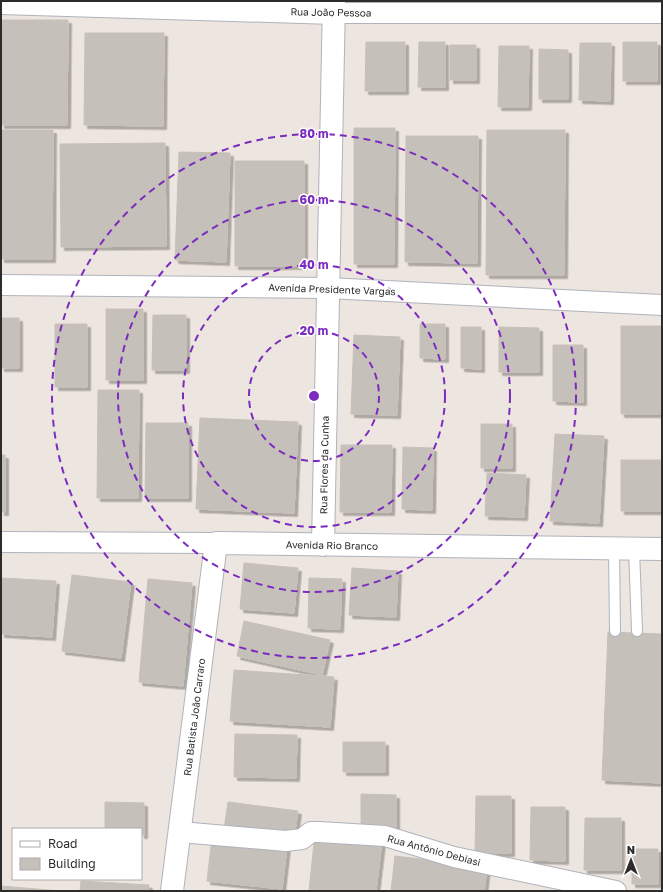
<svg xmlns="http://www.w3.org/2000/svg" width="663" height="892" font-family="'Golos Text',sans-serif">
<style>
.building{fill:#c6c0ba;stroke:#c8c0b8;filter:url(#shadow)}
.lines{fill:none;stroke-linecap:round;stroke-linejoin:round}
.service-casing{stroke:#afb3bc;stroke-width:12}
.minor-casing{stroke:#afb3bc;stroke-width:22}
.tertiary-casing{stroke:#afb3bc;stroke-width:24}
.service{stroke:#fff;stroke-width:10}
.minor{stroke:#fff;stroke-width:20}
.tertiary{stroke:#fff;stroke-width:22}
.ring{fill:none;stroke:#7b2cbf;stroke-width:2;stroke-dasharray:7 5}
.labels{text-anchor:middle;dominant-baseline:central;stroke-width:3;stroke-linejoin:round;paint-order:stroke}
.street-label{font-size:10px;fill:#2c2c2c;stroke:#fff}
.centre{fill:#7b2cbf;stroke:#fff;stroke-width:2}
.ring-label{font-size:12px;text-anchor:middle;font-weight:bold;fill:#7b2cbf;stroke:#fff;stroke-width:3;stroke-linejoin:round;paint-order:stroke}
</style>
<defs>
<filter id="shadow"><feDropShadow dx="3.5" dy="3.5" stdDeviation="0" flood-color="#0004"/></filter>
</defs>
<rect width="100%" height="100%" fill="#ede5df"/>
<path class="building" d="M1,20H68L67,125H1Z
M85,33H164L163,126L84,125Z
M366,42H405V91H365Z
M419,42H445V87H418Z
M623,42H657V81H623Z
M580,43H611L610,101L579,100Z
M450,45H476V80H450Z
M499,46H529L528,107H498Z
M539,49L568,50V99H539Z
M354,128H395L394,264H354Z
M2,130H53L52,259H1Z
M487,130H565L564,275H486Z
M406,136H478L477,263L405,262Z
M165,143L166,246L61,247L60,144Z
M179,152L230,153L226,262L175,260Z
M235,161H304V266H235Z
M106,309H143V380H106Z
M153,315H186V370H152Z
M1,318H19V368H1Z
M55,324H87V387H55Z
M420,324H445V359L420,358Z
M621,326H662V414H621Z
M461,327H481V369L461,368Z
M499,327L539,328V372H499Z
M354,335L400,337L397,415L351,414Z
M553,345H583V402L553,401Z
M98,390H139L138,498H97Z
M200,418L298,422L294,513L196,509Z
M146,423H188V498H145Z
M481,424H512V468H481Z
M555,434L604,436L599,523L550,521Z
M341,445H392L391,512H340Z
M403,447L433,448L432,510L402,509Z
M1,455H5V512H1Z
M621,460H662V511H621Z
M487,473L526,475L524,517L485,516Z
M244,563L298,568L294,613L240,609Z
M352,568L398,571L396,617L349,615Z
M72,575L131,582L121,658L62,651Z
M1,578L56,581L52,637L1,634Z
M309,578L342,579L340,629L308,628Z
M148,579L192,583L183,686L139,682Z
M244,621L330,640L322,675L237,656Z
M608,632L662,634V783L602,780Z
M234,670L334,677L330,727L230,721Z
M235,734L297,735L296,778L234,777Z
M343,742H385V772H343Z
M361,794L396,795V829L361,828Z
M476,796H511V853H475Z
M105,802L144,803V835H141V829H105Z
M228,802L298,811L294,837L224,829Z
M531,807H565V861L530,860Z
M585,818H621V870H584Z
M315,833L382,841L376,891H309Z
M212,837L287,846L282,889L207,881Z
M632,849H658V884H632Z
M395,856L487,867L484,891H391Z
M81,881L149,885L148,891H80Z
M1,886L61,891H1Z"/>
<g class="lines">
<defs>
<path id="service" d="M614,549L615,631
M634,549L637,631"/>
<path id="minor" d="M334,13H662
M1,285L328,288L662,305
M1,542L216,543
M180,832L286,841L302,839L311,832H319L385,836L454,857L616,891"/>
<path id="tertiary" d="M1,3L334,13
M323,545L334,1
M172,891L216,543L662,549"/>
</defs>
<use href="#service" class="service-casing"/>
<use href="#minor" class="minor-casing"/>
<use href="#tertiary" class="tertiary-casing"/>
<use href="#service" class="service"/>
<use href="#minor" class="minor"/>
<use href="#tertiary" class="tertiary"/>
</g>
<g class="ring">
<circle cx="314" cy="396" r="65"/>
<circle cx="314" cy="396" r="131"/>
<circle cx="314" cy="396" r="196"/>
<circle cx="314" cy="396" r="262"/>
</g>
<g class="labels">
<g class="street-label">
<text transform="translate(331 12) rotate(1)">Rua João Pessoa</text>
<text transform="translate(332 289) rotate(2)">Avenida Presidente Vargas</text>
<text transform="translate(324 465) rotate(-89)">Rua Flores da Cunha</text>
<text transform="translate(332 545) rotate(1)">Avenida Rio Branco</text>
<text transform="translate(194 717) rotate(-83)">Rua Batista João Carraro</text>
<text transform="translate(434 850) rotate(15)">Rua Antônio Debiasi</text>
</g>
</g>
<circle cx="314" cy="396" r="6" class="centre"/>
<g class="ring-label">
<text x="314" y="138">80 m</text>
<text x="314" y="204">60 m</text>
<text x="314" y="269">40 m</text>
<text x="314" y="335">20 m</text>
</g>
<rect width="663" height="892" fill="none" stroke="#2c2c2c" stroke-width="4"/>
<rect x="12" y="828" width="130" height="52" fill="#ffffff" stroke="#ababab"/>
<rect x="20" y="841" width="20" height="6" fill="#ffffff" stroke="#ababab"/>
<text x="48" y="848" font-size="12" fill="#2c2c2c">Road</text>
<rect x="20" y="858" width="20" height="12" fill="#c6c0ba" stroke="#ababab"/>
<text x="48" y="868" font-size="12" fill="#2c2c2c">Building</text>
<g transform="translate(631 860)" stroke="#ffffff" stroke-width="3" paint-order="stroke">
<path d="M0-3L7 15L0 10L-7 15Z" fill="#2c2c2c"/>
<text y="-6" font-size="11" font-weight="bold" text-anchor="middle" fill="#2c2c2c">N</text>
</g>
</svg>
